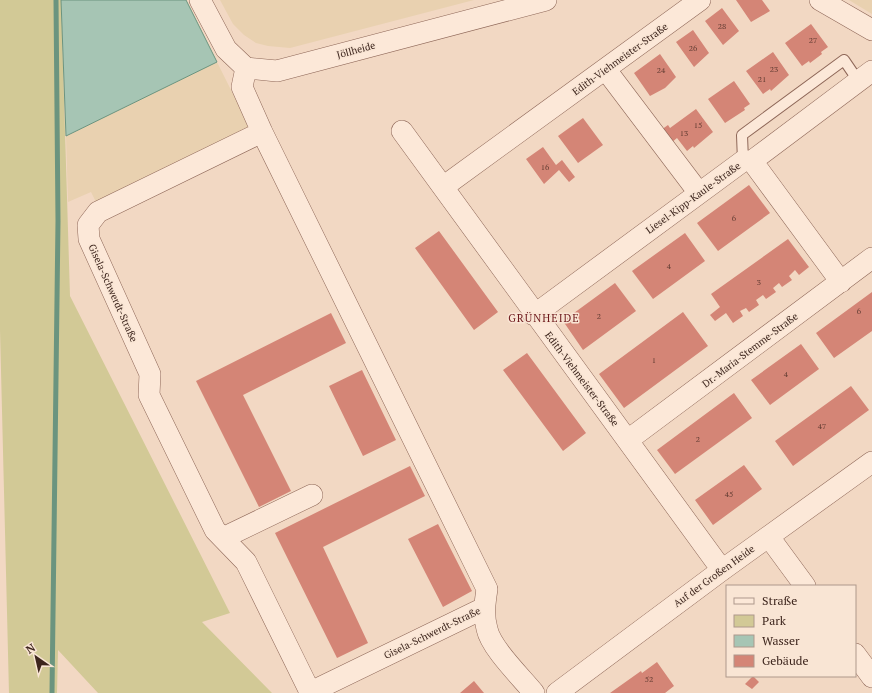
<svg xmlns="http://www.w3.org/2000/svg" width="872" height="693" font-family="'PT Serif',serif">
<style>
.farmland{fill:#e9d1b0}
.green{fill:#d2c996}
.water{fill:#a6c5b4;stroke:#6b947f}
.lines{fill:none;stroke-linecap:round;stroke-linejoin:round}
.stream{stroke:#6b947f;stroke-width:5}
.building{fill:#d48576}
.lane-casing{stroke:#8e6758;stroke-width:12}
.street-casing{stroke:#8e6758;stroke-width:22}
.lane{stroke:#fce8d8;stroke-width:10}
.street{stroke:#fce8d8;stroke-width:21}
.labels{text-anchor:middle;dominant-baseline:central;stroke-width:3;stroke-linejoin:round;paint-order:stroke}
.number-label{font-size:8px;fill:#633d33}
.street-label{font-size:10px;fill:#3d251d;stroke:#f9e5d4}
.neighbourhood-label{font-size:11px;letter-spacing:1px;fill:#6e191c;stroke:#f9e5d4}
</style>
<rect width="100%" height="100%" fill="#f2d8c3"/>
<path class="farmland" d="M220,0H474L290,48L268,46L256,43L244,35L233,24Z
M849,0H872V14Z
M217,62L250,128L97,204L91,192L68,202L66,136Z"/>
<path class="green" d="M0,0H61L70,296L230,613L202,622L272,693H98L58,650L57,693H9L0,330Z"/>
<path class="water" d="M61,0H186L217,62L66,136Z"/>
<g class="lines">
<path class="stream" d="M52,693L58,221L56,0"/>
</g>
<path class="building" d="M736,0H762L770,11L751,22Z
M722,8L739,31L723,45L705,21Z
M811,24L828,47L821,52L822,54L810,63L809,61L802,66L785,43Z
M693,30L709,53L694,67L676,42Z
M773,52L789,75L771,91L770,89L763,94L746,71Z
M660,54L676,77L665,88L650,96L634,73Z
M734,81L750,104L744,108L745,110L725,123L708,99Z
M696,109L713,132L694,148L693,146L687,151L677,138L671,143L661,130L668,125L670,128Z
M583,118L603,145L578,163L558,136Z
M543,147L556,165L562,160L575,177L569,182L559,170L544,184L526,159Z
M749,185L770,213L718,251L697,223Z
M439,231L498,312L474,330L415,248Z
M685,233L705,261L653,299L632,271Z
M788,239L809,267L799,275L795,270L789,276L792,280L782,287L779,283L773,288L776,292L766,299L763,295L756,300L759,305L749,312L746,308L740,311L743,316L733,323L726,313L715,321L710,315L720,307L711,294Z
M615,283L636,311L583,350L563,321Z
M872,292V331L834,358L816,333Z
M683,312L708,346L624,408L599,374Z
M331,313L346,343L243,395L291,491L259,507L196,381Z
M801,344L819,369L770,405L751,380Z
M527,353L586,433L563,451L503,370Z
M362,370L396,440L363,456L329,386Z
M851,386L869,410L793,466L775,441Z
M734,393L752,418L675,474L657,450Z
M744,465L762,489L713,525L695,500Z
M410,466L425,496L323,547L368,643L337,658L275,533Z
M438,524L472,591L443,607L408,539Z
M657,662L674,686L665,693H610L641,671L642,673Z
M753,676L759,682L752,689L745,684Z
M474,681L484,693H460Z"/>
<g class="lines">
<defs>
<path id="lane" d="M743,161L742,135L844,60L859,82"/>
<path id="street" d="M200,0L226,49L246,68L277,71L546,0
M820,0L872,30
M246,68L242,87L262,132L487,589C485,602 483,615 487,629C491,648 521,677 534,693
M606,70L699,193
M402,131L722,570
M262,132L98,212L88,225L89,239L150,374L149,395L215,530L246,562L310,692
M752,161L841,282
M443,187L700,0
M534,315L743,161H752L872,71
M628,440L872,258
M769,537L805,586
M223,538L312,495
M855,654L872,677
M309,693L484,608
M557,693L722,570L872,462"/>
</defs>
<use href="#lane" class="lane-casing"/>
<use href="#street" class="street-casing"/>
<use href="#lane" class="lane"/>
<use href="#street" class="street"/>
</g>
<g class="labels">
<g class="number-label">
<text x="722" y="26">28</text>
<text x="813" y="40">27</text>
<text x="693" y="48">26</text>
<text x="774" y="69">23</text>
<text x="661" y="70">24</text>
<text x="762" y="79">21</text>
<text x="698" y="125">15</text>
<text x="684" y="133">13</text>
<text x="545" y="167">16</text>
<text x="734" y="218">6</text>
<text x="669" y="266">4</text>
<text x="759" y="282">3</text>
<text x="859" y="311">6</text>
<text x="599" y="316">2</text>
<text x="654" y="360">1</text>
<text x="786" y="374">4</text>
<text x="822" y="426">47</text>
<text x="698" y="439">2</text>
<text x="729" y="494">45</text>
<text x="649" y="679">52</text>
</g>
<g class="street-label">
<text transform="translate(356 50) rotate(-15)">Jöllheide</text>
<text transform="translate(620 59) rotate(-36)">Edith-Viehmeister-Straße</text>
<text transform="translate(693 198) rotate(-36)">Liesel-Kipp-Kaule-Straße</text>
<text transform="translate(113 293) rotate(66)">Gisela-Schwerdt-Straße</text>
<text transform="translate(750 350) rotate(-37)">Dr.-Maria-Stemme-Straße</text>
<text transform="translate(582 379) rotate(53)">Edith-Viehmeister-Straße</text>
<text transform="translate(714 576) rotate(-36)">Auf der Großen Heide</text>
<text transform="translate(432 633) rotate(-26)">Gisela-Schwerdt-Straße</text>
</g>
<g class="neighbourhood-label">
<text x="544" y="318">GRÜNHEIDE</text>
</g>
</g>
<rect x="726" y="585" width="130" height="92" fill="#f9e5d4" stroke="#ae988b"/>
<rect x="734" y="598" width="20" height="6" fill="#fce8d8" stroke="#ae988b"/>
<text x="762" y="605" font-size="12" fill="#3d251d">Straße</text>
<rect x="734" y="615" width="20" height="12" fill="#d2c996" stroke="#ae988b"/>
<text x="762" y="625" font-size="12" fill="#3d251d">Park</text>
<rect x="734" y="635" width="20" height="12" fill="#a6c5b4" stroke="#ae988b"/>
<text x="762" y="645" font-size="12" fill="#3d251d">Wasser</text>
<rect x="734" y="655" width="20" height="12" fill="#d48576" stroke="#ae988b"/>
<text x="762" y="665" font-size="12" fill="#3d251d">Gebäude</text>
<g transform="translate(36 657) rotate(326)" stroke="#f9e5d4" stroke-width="3" paint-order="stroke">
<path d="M0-3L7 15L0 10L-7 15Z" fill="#3d251d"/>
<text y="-6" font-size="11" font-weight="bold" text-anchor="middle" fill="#3d251d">N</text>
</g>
</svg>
